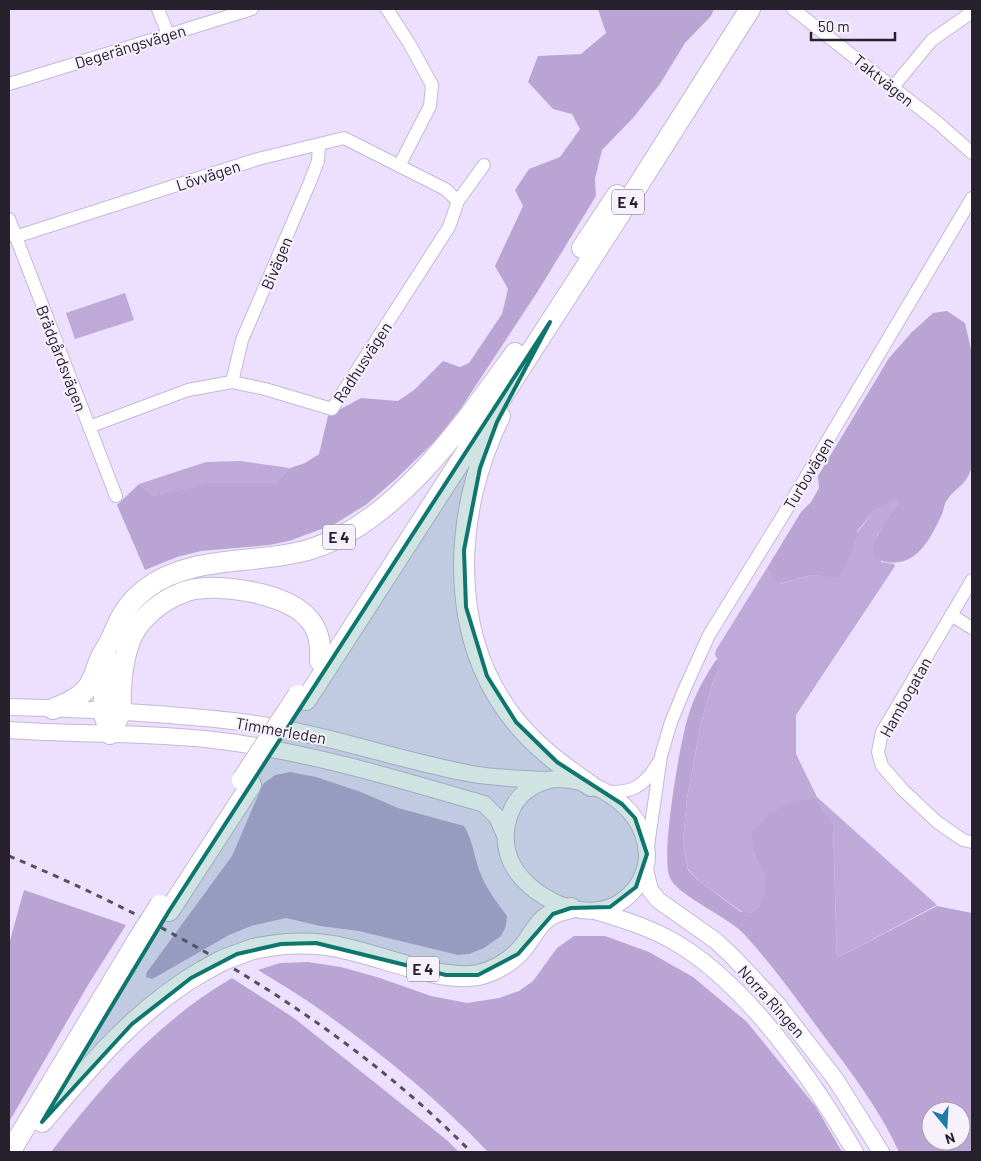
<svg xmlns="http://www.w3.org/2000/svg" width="981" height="1161" font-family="Barlow,sans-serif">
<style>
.green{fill:#bea9d8}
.forest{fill:#baa4d4;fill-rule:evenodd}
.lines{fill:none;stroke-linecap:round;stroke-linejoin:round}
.minor-casing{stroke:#c5b8d5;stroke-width:14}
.secondary-casing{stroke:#c5b8d5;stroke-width:18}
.trunk-casing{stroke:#c5b8d5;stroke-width:22}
.minor{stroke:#fff;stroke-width:12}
.secondary{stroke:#fff;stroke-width:16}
.trunk{stroke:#fff;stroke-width:20}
.rail{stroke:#564f5e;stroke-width:3;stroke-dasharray:6 6;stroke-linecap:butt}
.trunk-bridge-casing{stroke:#c5b8d5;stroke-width:22;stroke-linecap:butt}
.trunk-bridge{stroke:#fff;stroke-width:20}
.marked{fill:#0f766e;fill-opacity:0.2;stroke:#0f766e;stroke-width:4;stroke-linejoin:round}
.labels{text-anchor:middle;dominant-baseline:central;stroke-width:4;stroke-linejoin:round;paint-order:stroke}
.shield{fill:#f7f1fd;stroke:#655f6b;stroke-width:1}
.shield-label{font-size:15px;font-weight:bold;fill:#26212c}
.street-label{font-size:16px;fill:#26212c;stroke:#f7f1fd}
</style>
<rect width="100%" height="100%" fill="#ede0fe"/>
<path class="green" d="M125,293L134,320L75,339L66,313Z
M240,461L290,468L275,483H235L153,495L139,484L206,462Z
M894,498L899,502L877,535L881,562L894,564L895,566L796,715V754L817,797L937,905L837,958L833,825L754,854C757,860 764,868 765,875C767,889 762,913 745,914L699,881L688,869L683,842L687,798L701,723L713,682L719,669V662L715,655L716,650L767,568L780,584L812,575L823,576L874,511Z"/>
<path class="forest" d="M598,9H714L711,16L685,43L660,84L633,118L602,150L595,179L596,196L538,291L461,408L436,440L397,478L367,504L335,524L289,541L269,545L201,551L177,557L145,570L117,505L139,484L153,495L178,491L210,483H275L290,468L305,463L319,454L328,416L361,398L398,401L414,390L443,361L460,367L469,363L502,314L508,289L495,266L523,206L515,190L529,169L560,157L580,129L572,114L553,109L528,82L538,56L581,54L606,33Z
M947,311L965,323L971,349L972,366V467C966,486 957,486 947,500C944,504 944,509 942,514C928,544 913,573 875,559C868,540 889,518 899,502L894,499L874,511L858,530L851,554L839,578L812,575L779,584L767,568L801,512L811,502L819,488L818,476L889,358L912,332L933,313Z
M716,660H718L719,662V669L713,682L701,723L687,798L683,842L688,870L699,881L741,912L750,913L758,907L764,894L765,874L754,854L752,833L770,813L791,802L815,799L833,825L837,958L937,906L972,913V1152H899C880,1110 851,1072 823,1035C798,1001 773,966 744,934C726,915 679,897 670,878C660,857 680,742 688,717C694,696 704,678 716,660ZM931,1111H961V1141H931Z
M290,772L316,777L361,792L398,808L464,826C474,842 474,860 482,877C488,891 498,904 507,916L506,926L501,936L484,948L469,954L458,955L359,931L320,926L286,918L251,926L229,935L156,977L152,979L146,977L147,972L232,856L263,784L275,775Z
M24,890L126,925L88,985L9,1122V944Z
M574,936H605L649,952L693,977L747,1022L816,1107L842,1152H488C439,1100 381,1053 322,1011C301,996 279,983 258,970L280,963L308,962L341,967L380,978L431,996L467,1003L499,998L519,991L533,981L557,948Z
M232,978L294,1018L448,1141L459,1152H51C103,1084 157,1022 232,978Z"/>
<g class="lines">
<defs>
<path id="minor" d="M158,9L168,34
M387,9L409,43L432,85L430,106L399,166
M793,9L937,122L972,153
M9,84L252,9
M893,87L932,40L972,12
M458,201L484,165
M9,219L116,496
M15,237L258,159L344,138L445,189L458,201L449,227L332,409L265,389L232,382L188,390L89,427
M232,382L242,340L310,182L318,161L319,144
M972,580L882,732L878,752L882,766L902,789L937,822L963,840L972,842
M951,615L972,628
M603,791C630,795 645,786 658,763
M648,846L661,756L671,722L685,688L709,635L785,512L972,198"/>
<path id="secondary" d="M9,707C62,708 116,711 170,715C201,718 232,720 262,725C333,736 401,761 472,774C496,778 521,779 545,780C550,780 554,779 559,779C574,779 589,784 602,790C627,804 646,825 647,855C647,875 635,893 619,903C583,925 527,896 511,862C504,846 504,830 510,814C516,796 531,785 549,780
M9,730C77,735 146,732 214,740C306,751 395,778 484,804L497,817L505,835
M645,869L650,890L658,900L716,941L734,958L778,1005L836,1080L881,1152
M595,911C622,919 648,927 673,941C748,984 812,1079 855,1152"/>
<path id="trunk" d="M582,248L617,195
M500,416C453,511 446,636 516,722C537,748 564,768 591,786
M107,658L103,711L110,734
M306,700L613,225L750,9
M53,709C65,704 80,698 88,687C94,679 96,668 100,659C103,652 108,646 111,639C121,616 126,604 147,588C193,554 256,565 308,550C395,524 464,424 515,353
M110,734C113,727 119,718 121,710C121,704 120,697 121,691C122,667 126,638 143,620C155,606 169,597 187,591C217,582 284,593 306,616C319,628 321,644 320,661
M169,911L251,785
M253,949C285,942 316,941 347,949C384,957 442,982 478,975C496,971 514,960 525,945C532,936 537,925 546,918C553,912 563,910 571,908
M42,1122C90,1066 138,1008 203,971
M10,1152L139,938"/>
</defs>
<use href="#minor" class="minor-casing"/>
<use href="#secondary" class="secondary-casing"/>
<use href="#trunk" class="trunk-casing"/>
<use href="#minor" class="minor"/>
<use href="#secondary" class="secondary"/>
<use href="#trunk" class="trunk"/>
<path class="rail" d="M9,856C175,925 344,1023 471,1152"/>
<defs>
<path id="trunk-bridge" d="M242,780L298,695
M139,938L160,905
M203,971L223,960L253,949"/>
</defs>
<use href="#trunk-bridge" class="trunk-bridge-casing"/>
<use href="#trunk-bridge" class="trunk-bridge"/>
</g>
<path class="marked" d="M550,322L497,422L480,468L464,550L466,607L487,676L516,722L557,762L622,804L635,818L647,854L636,887L610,907L571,908L553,914L518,954L478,975H446L316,943L281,944L237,954L191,978L132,1024L42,1122L169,911Z"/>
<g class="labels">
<g class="shield">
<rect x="612" y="189.5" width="32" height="25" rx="4"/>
<rect x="323" y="524.5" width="32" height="25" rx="4"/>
<rect x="407" y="956.5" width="32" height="25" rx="4"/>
</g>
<g class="shield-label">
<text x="628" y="202">E 4</text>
<text x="339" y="537">E 4</text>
<text x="423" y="969">E 4</text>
</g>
<g class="street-label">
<text transform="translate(130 46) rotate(-17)">Degerängsvägen</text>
<text transform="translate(884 80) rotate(39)">Taktvägen</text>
<text transform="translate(208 175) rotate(-18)">Lövvägen</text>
<text transform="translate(276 263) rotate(-67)">Bivägen</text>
<text transform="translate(62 358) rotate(69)">Brädgårdsvägen</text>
<text transform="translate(362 362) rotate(-57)">Radhusvägen</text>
<text transform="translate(808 473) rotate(-59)">Turbovägen</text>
<text transform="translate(905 697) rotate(-61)">Hambogatan</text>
<text transform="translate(281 730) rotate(10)">Timmerleden</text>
<text transform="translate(772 1001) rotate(48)">Norra Ringen</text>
</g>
</g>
<rect width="981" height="1161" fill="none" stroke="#26212c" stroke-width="20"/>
<g transform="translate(946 1126) rotate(162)"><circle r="24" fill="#f7f1fd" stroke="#a39ea9"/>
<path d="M0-4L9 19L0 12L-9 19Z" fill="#1e7aa8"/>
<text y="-8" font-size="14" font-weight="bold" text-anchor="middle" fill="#26212c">N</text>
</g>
<path d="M811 32v8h84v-8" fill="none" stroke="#26212c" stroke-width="2.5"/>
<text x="818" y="32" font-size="15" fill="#26212c" stroke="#f7f1fd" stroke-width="4" paint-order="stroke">50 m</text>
</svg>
